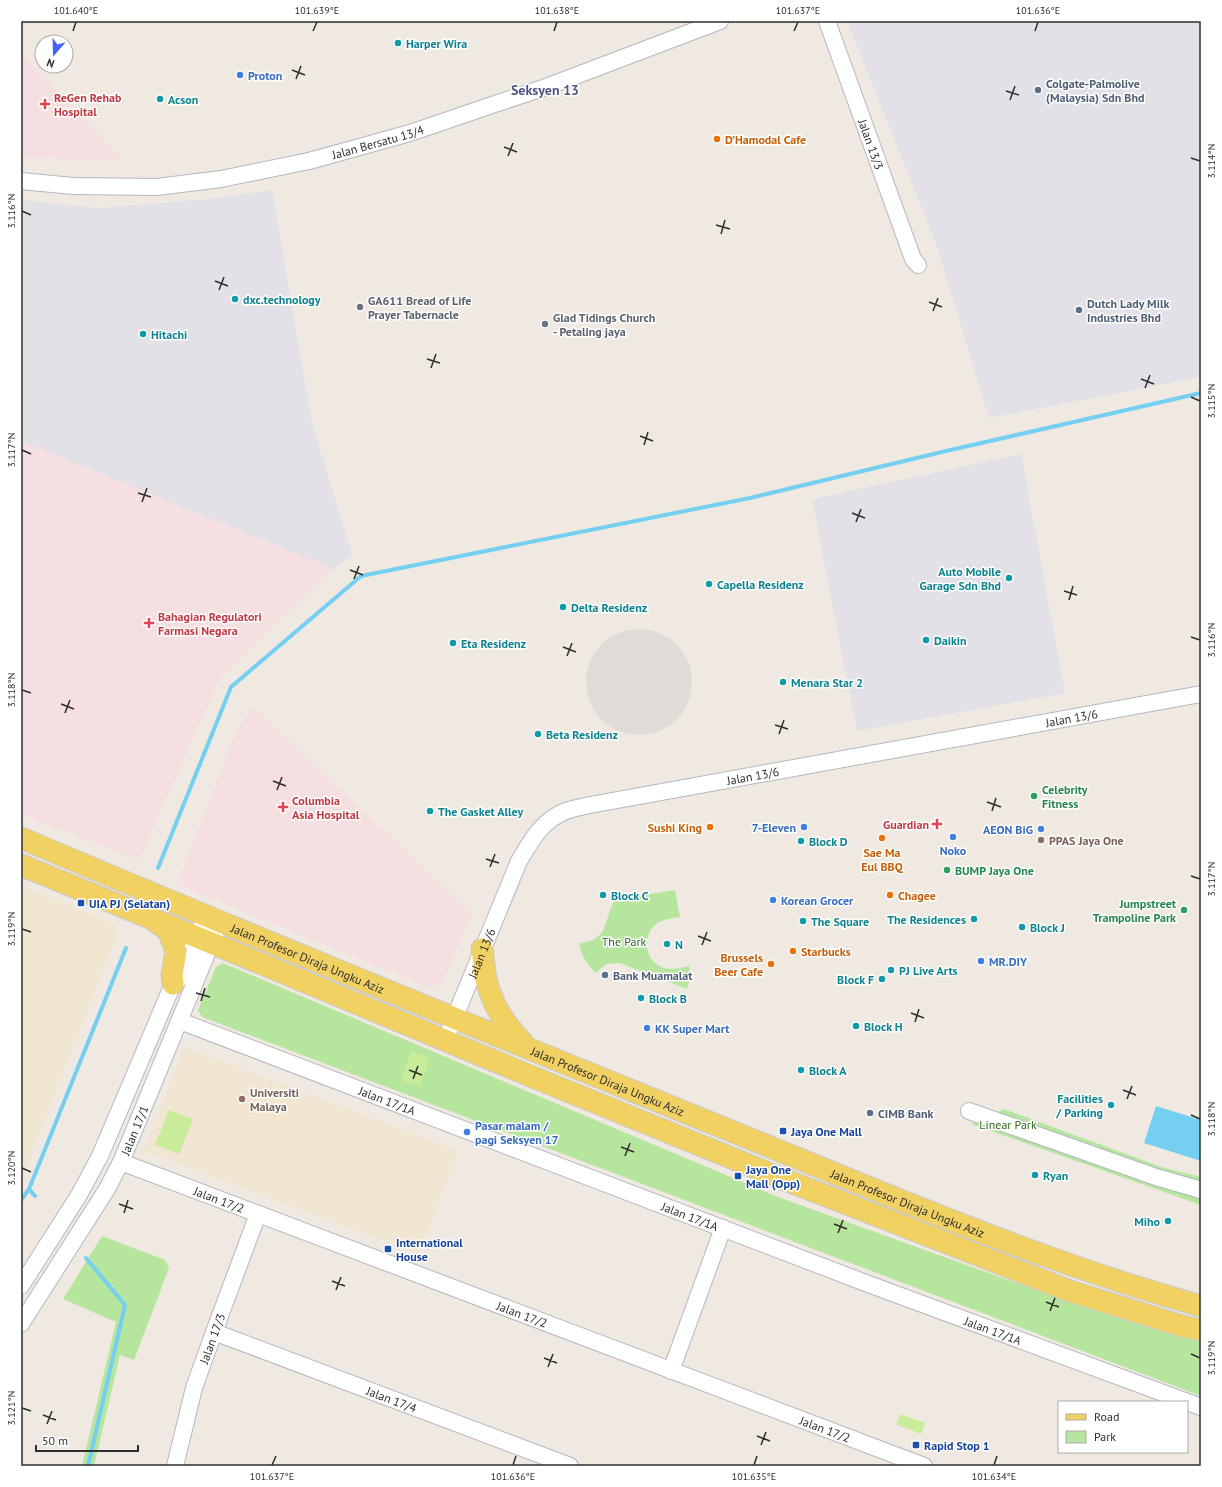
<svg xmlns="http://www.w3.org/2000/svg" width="1222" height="1487" font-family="'PT Sans',sans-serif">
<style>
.industrial{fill:#e3e1e8}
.education{fill:#f0e6d1}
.medical{fill:#f5dfe0}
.green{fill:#b6e59e}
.pitch{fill:#c9ec9a}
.plaza{fill:#dfdcd8}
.water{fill:#75cff0}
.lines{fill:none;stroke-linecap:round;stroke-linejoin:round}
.stream{stroke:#75cff0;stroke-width:4}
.minor-casing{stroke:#b4b7c1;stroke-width:18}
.major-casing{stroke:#c9c9c9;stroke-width:23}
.minor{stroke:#fff;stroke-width:16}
.major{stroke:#f2d163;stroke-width:21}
.ticks{fill:none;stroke:#2e2e2e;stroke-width:1.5}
.culture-dot{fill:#0f9aa8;stroke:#fff;stroke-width:1.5}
.shop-dot{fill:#3f7fe0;stroke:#fff;stroke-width:1.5}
.service-dot{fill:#5c6f8a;stroke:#fff;stroke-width:1.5}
.health-dot{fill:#e0444e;stroke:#fff;stroke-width:1.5}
.food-dot{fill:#e8710a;stroke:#fff;stroke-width:1.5}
.worship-dot{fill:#6b7280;stroke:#fff;stroke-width:1.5}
.leisure-dot{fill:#2e9e5b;stroke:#fff;stroke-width:1.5}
.education-dot{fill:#8d6e63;stroke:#fff;stroke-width:1.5}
.transit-dot{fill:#1a4fb4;stroke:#fff;stroke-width:1.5}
.labels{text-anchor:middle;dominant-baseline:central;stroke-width:3;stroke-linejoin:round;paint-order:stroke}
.culture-label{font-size:12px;font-weight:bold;fill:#0d838f;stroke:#fff;text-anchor:start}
.shop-label{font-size:12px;font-weight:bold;fill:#366cbe;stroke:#fff;text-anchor:start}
.service-label{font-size:12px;font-weight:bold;fill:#4e5e75;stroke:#fff;text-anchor:start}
.health-label{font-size:12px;font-weight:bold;fill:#be3a42;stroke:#fff;text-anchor:start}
.food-label{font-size:12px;font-weight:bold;fill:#c56008;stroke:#fff;text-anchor:start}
.street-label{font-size:12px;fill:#2e2e2e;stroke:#fff}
.worship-label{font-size:12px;font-weight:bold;fill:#5b616d;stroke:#fff;text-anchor:start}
.leisure-label{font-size:12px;font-weight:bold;fill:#27864d;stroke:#fff;text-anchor:start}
.education-label{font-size:12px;font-weight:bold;fill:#785e54;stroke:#fff;text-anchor:start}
.transit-label{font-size:12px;font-weight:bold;fill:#164399;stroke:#fff;text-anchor:start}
.park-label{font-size:12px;fill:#2c6e1b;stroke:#fff}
.quarter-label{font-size:14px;font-weight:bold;fill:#4d5680;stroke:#fff}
.neatline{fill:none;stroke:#2e2e2e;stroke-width:1.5}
.ticks-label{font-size:10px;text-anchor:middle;fill:#2e2e2e}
</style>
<rect width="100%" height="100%" fill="#efe9e1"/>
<path class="industrial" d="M847,21H1201V377L989,418L936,243Z
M272,190L312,423L352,555L333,569L21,441V200L99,208L209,199Z
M1021,454L1065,693L857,731L812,499Z"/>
<path class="education" d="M21,886L114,924L117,934L21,1181Z
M184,1047L458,1151L419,1254L144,1151Z"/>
<path class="medical" d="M21,53L124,161L25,157L21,155Z
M21,441L333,569L220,677L139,860L21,814Z
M253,707L472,914L442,983L430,988L177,884L237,730Z"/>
<path class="green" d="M675,890L680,917C673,918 666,919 659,922C642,932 643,959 661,967C670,971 680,968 689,966L690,978L687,989L620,963L606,964L596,973C586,964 582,956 579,943C589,943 597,939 603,931L614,900Z
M223,963L778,1197L1083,1307L1176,1336L1201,1342V1396L202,1017L198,1010L216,967Z
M1004,1109L1161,1167L1201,1177V1205L971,1124Z
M102,1236L165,1260L169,1268L134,1360L120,1355L94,1466H82L116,1322L63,1299Z"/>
<path class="pitch" d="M411,1051L430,1058L420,1086L401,1080Z
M169,1110L193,1119L179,1154L155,1145Z
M900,1414L925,1423L921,1434L896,1424Z"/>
<path class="plaza" d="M586 682a53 53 0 1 1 106 0a53 53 0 1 1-106 0Z"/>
<path class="water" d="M1156,1106L1201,1120V1161L1144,1143Z"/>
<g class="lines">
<path class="stream" d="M158,868L231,687L361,576L750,498L946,451L1201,393
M29,1189L35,1196
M21,1200L29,1189L126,948
M86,1258L125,1305L88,1466"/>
<defs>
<g id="minor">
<path id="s1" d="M827,21L913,259L918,265"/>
<path id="s2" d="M21,181L73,186L157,187L221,179L309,161L410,133L492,105L546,87L720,21"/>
<path id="s3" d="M180,1021L871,1285L1201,1407"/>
<path id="s4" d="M445,1041L519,861C531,841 542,820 566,811C574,808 582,807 590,805L1201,694"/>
<path d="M969,1111L1156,1177L1201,1190"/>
<path id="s5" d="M121,1162L924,1466"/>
<path d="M21,1286L79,1195L100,1156L173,984L180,978L206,916"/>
<path id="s6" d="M21,1324L107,1189L121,1162L220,922"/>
<path id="s7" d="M214,1332L570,1466"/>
<path d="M671,1371L723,1228"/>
<path id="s8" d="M175,1466L194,1388L214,1332L258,1214"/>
</g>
<g id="major">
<path id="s9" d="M21,838C246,934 473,1026 699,1118C865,1185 1029,1258 1201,1306"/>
<path d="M21,865L243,956L528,1075L783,1179L1070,1291L1182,1326L1201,1330"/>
<path d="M157,923L168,930L176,951L172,975L173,984"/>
<path d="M482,949C484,960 484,973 487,983C494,1008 506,1025 523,1043"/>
</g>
</defs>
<use href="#minor" class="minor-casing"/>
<use href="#major" class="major-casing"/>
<use href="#minor" class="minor"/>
<use href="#major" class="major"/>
</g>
<path class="ticks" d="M73,31L76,22M313,31L317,22M554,31L557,22M794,31L798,22M1035,31L1038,22M292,70L305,75M296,79L301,66M1006,91L1019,95M1010,100L1015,86M504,147L517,152M508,156L513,143M1191,158L1200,161M22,211L31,215M716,225L730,229M721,234L725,220M215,281L228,286M219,290L224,277M929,302L942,307M933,311L938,298M427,359L440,363M431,368L436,354M1141,379L1154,384M1145,388L1150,375M1191,397L1200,401M640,436L653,441M644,445L648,432M22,450L31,454M138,493L151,497M142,502L147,488M852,513L865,518M856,522L861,509M350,570L363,575M354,579L359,566M1064,591L1077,595M1069,600L1073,586M1191,637L1200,640M563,647L576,652M567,656L572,643M22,690L31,693M61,704L74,709M65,713L70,700M775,725L788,729M779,734L784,720M273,781L286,786M277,790L282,777M987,802L1001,807M992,811L996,798M486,859L499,863M490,867L495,854M1191,876L1200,879M22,929L31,932M698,936L711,941M702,945L707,932M196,993L210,997M201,1001L205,988M911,1013L924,1018M915,1022L919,1009M409,1070L422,1075M413,1079L418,1066M1123,1090L1136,1095M1127,1099L1132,1086M1191,1115L1200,1119M621,1147L634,1152M625,1156L630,1143M22,1168L31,1172M119,1204L133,1209M124,1213L128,1200M834,1224L847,1229M838,1233L843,1220M332,1281L345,1286M336,1290L341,1277M1046,1302L1059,1307M1050,1311L1055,1298M1191,1354L1200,1358M544,1358L557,1363M548,1367L553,1354M22,1408L31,1411M43,1415L56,1420M47,1424L52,1411M757,1436L770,1441M761,1445L766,1432M272,1465L276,1456M513,1465L516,1456M754,1465L757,1456M994,1465L997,1456"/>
<g class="culture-dot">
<circle cx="398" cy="43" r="4"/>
<circle cx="160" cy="99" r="4"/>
<circle cx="235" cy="299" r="4"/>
<circle cx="143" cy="334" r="4"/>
<circle cx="1009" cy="578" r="4"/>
<circle cx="709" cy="584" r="4"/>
<circle cx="563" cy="607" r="4"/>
<circle cx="926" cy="640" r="4"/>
<circle cx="453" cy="643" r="4"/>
<circle cx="783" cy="682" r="4"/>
<circle cx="538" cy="734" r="4"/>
<circle cx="430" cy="811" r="4"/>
<circle cx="801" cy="841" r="4"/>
<circle cx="603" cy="895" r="4"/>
<circle cx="974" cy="919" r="4"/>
<circle cx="803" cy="921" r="4"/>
<circle cx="1022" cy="927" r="4"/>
<circle cx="667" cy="944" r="4"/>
<circle cx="891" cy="970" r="4"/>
<circle cx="882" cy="979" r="4"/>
<circle cx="641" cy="998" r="4"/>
<circle cx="856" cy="1026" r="4"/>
<circle cx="801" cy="1070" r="4"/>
<circle cx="1111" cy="1105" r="4"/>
<circle cx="1035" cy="1175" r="4"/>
<circle cx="1168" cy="1221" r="4"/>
</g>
<g class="shop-dot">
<circle cx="240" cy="75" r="4"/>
<circle cx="804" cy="827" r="4"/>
<circle cx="1041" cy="829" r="4"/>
<circle cx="953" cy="837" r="4"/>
<circle cx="773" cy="900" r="4"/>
<circle cx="981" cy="961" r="4"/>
<circle cx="647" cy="1028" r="4"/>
<circle cx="467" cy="1132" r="4"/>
</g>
<g class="service-dot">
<circle cx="1038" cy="90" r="4"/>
<circle cx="1079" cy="310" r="4"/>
<circle cx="605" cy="975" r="4"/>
<circle cx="870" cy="1113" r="4"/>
</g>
<g class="health-dot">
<path d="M43 98h4v4h4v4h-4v4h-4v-4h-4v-4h4z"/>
<path d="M147 617h4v4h4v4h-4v4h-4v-4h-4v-4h4z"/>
<path d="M281 801h4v4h4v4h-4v4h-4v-4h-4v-4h4z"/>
<path d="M935 818h4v4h4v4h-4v4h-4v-4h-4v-4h4z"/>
</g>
<g class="food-dot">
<circle cx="717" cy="139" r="4"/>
<circle cx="710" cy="827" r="4"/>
<circle cx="882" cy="838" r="4"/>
<circle cx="890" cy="895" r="4"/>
<circle cx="793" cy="951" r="4"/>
<circle cx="771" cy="964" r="4"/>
</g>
<g class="worship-dot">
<circle cx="360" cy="307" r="4"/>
<circle cx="545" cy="324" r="4"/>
</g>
<g class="leisure-dot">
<circle cx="1034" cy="796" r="4"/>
<circle cx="947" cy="870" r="4"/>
<circle cx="1184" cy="910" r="4"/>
</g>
<g class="education-dot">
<circle cx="1041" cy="840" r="4"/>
<circle cx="242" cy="1099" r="4"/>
</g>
<g class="transit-dot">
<rect x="77" y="899" width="8" height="8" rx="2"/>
<rect x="779" y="1127" width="8" height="8" rx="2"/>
<rect x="734" y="1172" width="8" height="8" rx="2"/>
<rect x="384" y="1245" width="8" height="8" rx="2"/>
<rect x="912" y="1441" width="8" height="8" rx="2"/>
</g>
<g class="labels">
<g class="culture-label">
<text x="406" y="43">Harper Wira</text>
<text x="168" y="99">Acson</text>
<text x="243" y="299">dxc.technology</text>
<text x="151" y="334">Hitachi</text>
<text x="1001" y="571" text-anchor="end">Auto Mobile<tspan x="1001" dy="14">Garage Sdn Bhd</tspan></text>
<text x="717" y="584">Capella Residenz</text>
<text x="571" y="607">Delta Residenz</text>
<text x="934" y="640">Daikin</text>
<text x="461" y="643">Eta Residenz</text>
<text x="791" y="682">Menara Star 2</text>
<text x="546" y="734">Beta Residenz</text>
<text x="438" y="811">The Gasket Alley</text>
<text x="809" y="841">Block D</text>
<text x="611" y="895">Block C</text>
<text x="966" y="919" text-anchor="end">The Residences</text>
<text x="811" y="921">The Square</text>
<text x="1030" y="927">Block J</text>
<text x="675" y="944">N</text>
<text x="899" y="970">PJ Live Arts</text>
<text x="874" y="979" text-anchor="end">Block F</text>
<text x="649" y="998">Block B</text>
<text x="864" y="1026">Block H</text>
<text x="809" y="1070">Block A</text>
<text x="1103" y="1098" text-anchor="end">Facilities<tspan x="1103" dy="14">/ Parking</tspan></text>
<text x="1043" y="1175">Ryan</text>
<text x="1160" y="1221" text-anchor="end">Miho</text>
</g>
<g class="shop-label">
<text x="248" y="75">Proton</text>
<text x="796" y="827" text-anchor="end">7-Eleven</text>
<text x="1033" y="829" text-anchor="end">AEON BiG</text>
<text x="953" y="850" text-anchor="middle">Noko</text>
<text x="781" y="900">Korean Grocer</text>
<text x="989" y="961">MR.DIY</text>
<text x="655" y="1028">KK Super Mart</text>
<text x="475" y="1125">Pasar malam /<tspan x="475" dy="14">pagi Seksyen 17</tspan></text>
</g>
<g class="service-label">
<text x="1046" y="83">Colgate-Palmolive<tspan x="1046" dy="14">(Malaysia) Sdn Bhd</tspan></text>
<text x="1087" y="303">Dutch Lady Milk<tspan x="1087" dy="14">Industries Bhd</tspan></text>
<text x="613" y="975">Bank Muamalat</text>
<text x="878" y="1113">CIMB Bank</text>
</g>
<g class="health-label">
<text x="54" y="97">ReGen Rehab<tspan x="54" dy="14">Hospital</tspan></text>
<text x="158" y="616">Bahagian Regulatori<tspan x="158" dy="14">Farmasi Negara</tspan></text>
<text x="292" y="800">Columbia<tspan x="292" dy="14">Asia Hospital</tspan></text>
<text x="929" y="824" text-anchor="end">Guardian</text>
</g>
<g class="food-label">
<text x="725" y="139">D’Hamodal Cafe</text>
<text x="702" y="827" text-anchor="end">Sushi King</text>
<text x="882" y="852" text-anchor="middle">Sae Ma<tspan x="882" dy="14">Eul BBQ</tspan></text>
<text x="898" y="895">Chagee</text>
<text x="801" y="951">Starbucks</text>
<text x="763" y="957" text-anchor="end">Brussels<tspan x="763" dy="14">Beer Cafe</tspan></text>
</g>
<g class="street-label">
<text stroke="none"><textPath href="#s2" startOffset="362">Jalan Bersatu 13/4</textPath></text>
<text stroke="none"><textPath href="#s1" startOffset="131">Jalan 13/3</textPath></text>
<text stroke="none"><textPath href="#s4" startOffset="779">Jalan 13/6</textPath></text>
<text stroke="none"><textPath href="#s4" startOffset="455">Jalan 13/6</textPath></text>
<text stroke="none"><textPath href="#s4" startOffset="95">Jalan 13/6</textPath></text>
<text stroke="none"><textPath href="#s9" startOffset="311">Jalan Profesor Diraja Ungku Aziz</textPath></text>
<text stroke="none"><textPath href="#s9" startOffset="635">Jalan Profesor Diraja Ungku Aziz</textPath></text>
<text stroke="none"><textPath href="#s3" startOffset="222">Jalan 17/1A</textPath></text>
<text stroke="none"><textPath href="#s6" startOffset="225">Jalan 17/1</textPath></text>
<text stroke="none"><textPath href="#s5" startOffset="105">Jalan 17/2</textPath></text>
<text stroke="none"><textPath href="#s9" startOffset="959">Jalan Profesor Diraja Ungku Aziz</textPath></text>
<text stroke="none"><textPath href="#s3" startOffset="546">Jalan 17/1A</textPath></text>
<text stroke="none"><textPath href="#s5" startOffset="429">Jalan 17/2</textPath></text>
<text stroke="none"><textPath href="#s3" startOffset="870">Jalan 17/1A</textPath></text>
<text stroke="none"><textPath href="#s8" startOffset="133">Jalan 17/3</textPath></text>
<text stroke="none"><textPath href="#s7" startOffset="190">Jalan 17/4</textPath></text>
<text stroke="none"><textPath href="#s5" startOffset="753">Jalan 17/2</textPath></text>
</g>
<g class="worship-label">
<text x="368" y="300">GA611 Bread of Life<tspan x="368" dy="14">Prayer Tabernacle</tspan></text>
<text x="553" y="317">Glad Tidings Church<tspan x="553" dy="14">- Petaling jaya</tspan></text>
</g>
<g class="leisure-label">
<text x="1042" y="789">Celebrity<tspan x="1042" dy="14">Fitness</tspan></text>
<text x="955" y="870">BUMP Jaya One</text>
<text x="1176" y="903" text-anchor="end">Jumpstreet<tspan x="1176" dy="14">Trampoline Park</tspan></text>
</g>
<g class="education-label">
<text x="1049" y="840">PPAS Jaya One</text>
<text x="250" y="1092">Universiti<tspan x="250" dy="14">Malaya</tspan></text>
</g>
<g class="transit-label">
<text x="89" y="903">UIA PJ (Selatan)</text>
<text x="791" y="1131">Jaya One Mall</text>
<text x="746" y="1169">Jaya One<tspan x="746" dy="14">Mall (Opp)</tspan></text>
<text x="396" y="1242">International<tspan x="396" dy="14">House</tspan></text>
<text x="924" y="1445">Rapid Stop 1</text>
</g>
<g class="park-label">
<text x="624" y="941">The Park</text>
<text x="1008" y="1124">Linear Park</text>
</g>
<g class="quarter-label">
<text x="545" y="90">Seksyen 13</text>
</g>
</g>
<rect width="1222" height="1487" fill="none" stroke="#ffffff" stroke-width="44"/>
<rect x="1058" y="1401" width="130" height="52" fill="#ffffff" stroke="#ababab"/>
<rect x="1066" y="1414" width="20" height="6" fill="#f2d163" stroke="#ababab"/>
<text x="1094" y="1421" font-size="12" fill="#2e2e2e">Road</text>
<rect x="1066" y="1431" width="20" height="12" fill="#b6e59e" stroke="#ababab"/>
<text x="1094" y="1441" font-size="12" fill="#2e2e2e">Park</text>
<g transform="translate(54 54) rotate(200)"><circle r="19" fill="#ffffff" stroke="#ababab"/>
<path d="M0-3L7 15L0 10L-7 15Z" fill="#4264fb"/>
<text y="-6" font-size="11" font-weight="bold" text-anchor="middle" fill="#2e2e2e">N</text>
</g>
<path d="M36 1445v6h102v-6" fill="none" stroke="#2e2e2e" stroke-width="2"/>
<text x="42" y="1445" font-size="12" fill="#2e2e2e" stroke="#ffffff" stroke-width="3" paint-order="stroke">50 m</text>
<rect x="22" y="22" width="1178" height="1443" class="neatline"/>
<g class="ticks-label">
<text x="76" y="14">101.640°E</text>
<text x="317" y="14">101.639°E</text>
<text x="557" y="14">101.638°E</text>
<text x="798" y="14">101.637°E</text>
<text x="1038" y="14">101.636°E</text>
<text transform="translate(1211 161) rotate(-90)" y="4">3.114°N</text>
<text transform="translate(11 211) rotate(-90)" y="4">3.116°N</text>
<text transform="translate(1211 401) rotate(-90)" y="4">3.115°N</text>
<text transform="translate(11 450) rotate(-90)" y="4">3.117°N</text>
<text transform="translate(1211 640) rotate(-90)" y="4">3.116°N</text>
<text transform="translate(11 690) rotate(-90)" y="4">3.118°N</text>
<text transform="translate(1211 879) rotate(-90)" y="4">3.117°N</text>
<text transform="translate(11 929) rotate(-90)" y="4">3.119°N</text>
<text transform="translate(1211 1119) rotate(-90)" y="4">3.118°N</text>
<text transform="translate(11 1168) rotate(-90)" y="4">3.120°N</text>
<text transform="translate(1211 1358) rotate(-90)" y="4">3.119°N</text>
<text transform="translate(11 1408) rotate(-90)" y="4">3.121°N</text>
<text x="272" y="1480">101.637°E</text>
<text x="513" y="1480">101.636°E</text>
<text x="754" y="1480">101.635°E</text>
<text x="994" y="1480">101.634°E</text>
</g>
</svg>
